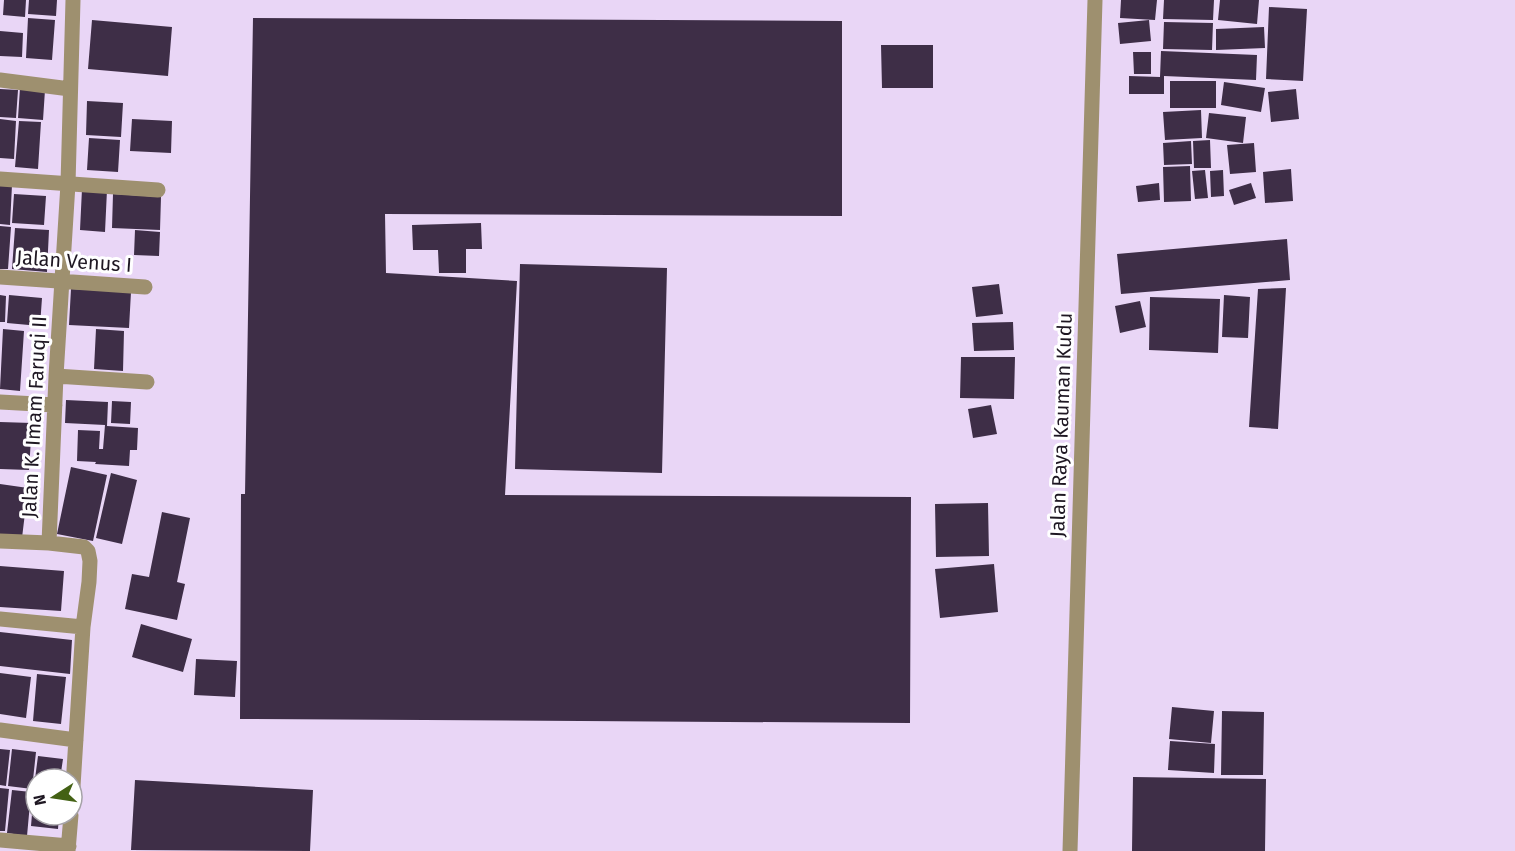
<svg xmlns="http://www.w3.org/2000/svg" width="1515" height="851" font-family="'Fira Sans',sans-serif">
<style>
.building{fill:#3e2e47}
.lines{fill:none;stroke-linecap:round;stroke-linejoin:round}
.minor{stroke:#9e906f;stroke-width:15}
.labels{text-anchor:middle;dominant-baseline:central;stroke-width:6;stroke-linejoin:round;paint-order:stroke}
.street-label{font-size:20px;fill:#1e1722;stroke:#fff}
</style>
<rect width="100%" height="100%" fill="#e9d6f6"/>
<path class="building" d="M4,0H26L25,17L3,15Z
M29,0H57L56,16L28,14Z
M1121,0H1157L1155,20L1120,18Z
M1164,0H1214L1213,20L1163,19Z
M1220,0H1259L1257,24L1218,20Z
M1269,7L1307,9L1303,81L1266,79Z
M28,18L55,20L52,60L26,58Z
M253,18L842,21V216L385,214L386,273L517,281L505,495L911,497L910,723L240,719L241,494H245Z
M92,20L172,27L168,76L88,69Z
M1149,20L1151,41L1120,44L1118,23Z
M1164,22L1213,23L1212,50L1163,49Z
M1264,27L1265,48L1216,50V29Z
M0,31L23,33L22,57L0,56Z
M881,45H933V88H882Z
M1161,51L1257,55L1256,80L1164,76V94H1129V76L1160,77Z
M1133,52H1151V74H1134Z
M1170,81H1216V108H1170Z
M1224,82L1265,88L1261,112L1221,105Z
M20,88L45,90L43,120L18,118Z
M0,89L18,90L16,118L0,117Z
M1296,89L1299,119L1271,122L1268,92Z
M87,101L123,103L121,137L86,135Z
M1201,110L1202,138L1165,140L1163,112Z
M1209,113L1246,117L1243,143L1206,138Z
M0,119L16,121L14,159L0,158Z
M132,119L172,121L171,153L130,151Z
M19,121L41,122L38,169L15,167Z
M89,138L120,140L118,172L87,170Z
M1210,140L1211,168H1194L1193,141Z
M1191,141L1192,164L1164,165L1163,143Z
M1254,143L1256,172L1230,174L1227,145Z
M1190,166L1191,201L1164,202L1163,167Z
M1291,169L1293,201L1265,203L1263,172Z
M1205,170L1208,198L1195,199L1192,171Z
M1223,170L1224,196L1211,197L1210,171Z
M1159,183L1160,200L1138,202L1136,186Z
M1251,183L1256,198L1234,205L1229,190Z
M0,185H12L10,225L0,224Z
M82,189L107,190L105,232L80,230Z
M14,194L46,196L44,225L12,223Z
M113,194L161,197L160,230L112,228Z
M481,223L482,249H466V273H439L438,250H413L412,225Z
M0,226L11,227L8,269H0Z
M15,228L49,230L47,272L12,269Z
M135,230L160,232L159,256L134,255Z
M1287,239L1290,280L1121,294L1117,254Z
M520,264L667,268L662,473L515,469Z
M999,284L1003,314L976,317L972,287Z
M1286,288L1278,429L1249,427L1258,289Z
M71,289L131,292L129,328L69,325Z
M0,295L6,296L5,322H0Z
M9,295L42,298L40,326L7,323Z
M1224,295L1250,297L1248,338L1222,337Z
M1150,297L1220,299L1218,353L1149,350Z
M1140,301L1146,327L1120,333L1115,306Z
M1013,322L1014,350L974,351L972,323Z
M3,329L24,331L20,391L0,389Z
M96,329L124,331L123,371L94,369Z
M961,357H1015L1014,399L960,398Z
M66,400L108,402L107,426L138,428L137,450H130L129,466L95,464L96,462L77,461L78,430L100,431L99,449H103L105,425L65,423Z
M112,401L131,402L130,424L111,423Z
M991,405L997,434L973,438L968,409Z
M0,422L32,423L29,470L0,469Z
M71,467L107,475L93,541L57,534Z
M111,473L137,480L122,544L96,538Z
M0,484L28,488L22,538L0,535Z
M988,503L989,556L936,557L935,504Z
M162,512L190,518L177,582L185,584L177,620L125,609L132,574L149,577Z
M994,564L998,612L940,618L935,569Z
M0,566L64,571L61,611L0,607Z
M141,624L192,639L183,672L132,657Z
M0,632L72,640L70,674L0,666Z
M196,659L237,661L235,697L194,695Z
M0,673L31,677L26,718L0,714Z
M37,674L66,677L61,724L33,721Z
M1172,707L1214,711L1211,743L1169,739Z
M1222,711L1264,712L1263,775H1221Z
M1170,741L1215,744L1214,773L1168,770Z
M0,749L10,750L6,786L0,785Z
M12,749L36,752L32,789L8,786Z
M38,756L63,759L60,779H35Z
M1133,777L1266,779L1265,851H1132Z
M135,780L313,790L310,851L131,850Z
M0,788L9,789L5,831H0Z
M12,790L31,792L27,836L7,833Z
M34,790H36V815H59L58,829L31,826Z"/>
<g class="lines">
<path class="minor" d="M0,80L70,89
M0,179L158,190
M0,277L145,287
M56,376L147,382
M0,402L55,405
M0,541L49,543
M0,619L83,627
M0,730L76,740
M72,802L83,627L89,582L90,561L88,551L84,547L49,543L56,376L68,184L73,0
M0,840L69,846
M68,851L71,815
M1070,851L1095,0"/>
</g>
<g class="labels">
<g class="street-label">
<text transform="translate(74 261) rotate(4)">Jalan Venus I</text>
<text transform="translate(34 417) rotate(-87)">Jalan K. Imam Faruqi II</text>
<text transform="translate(1061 425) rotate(-88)">Jalan Raya Kauman Kudu</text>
</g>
</g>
<g transform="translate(54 797) rotate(258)"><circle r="28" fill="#ffffff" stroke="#a5a2a7" stroke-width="1.5"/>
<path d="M0-4.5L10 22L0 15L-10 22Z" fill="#436114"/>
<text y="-9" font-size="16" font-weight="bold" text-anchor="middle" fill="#1e1722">N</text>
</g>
</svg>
